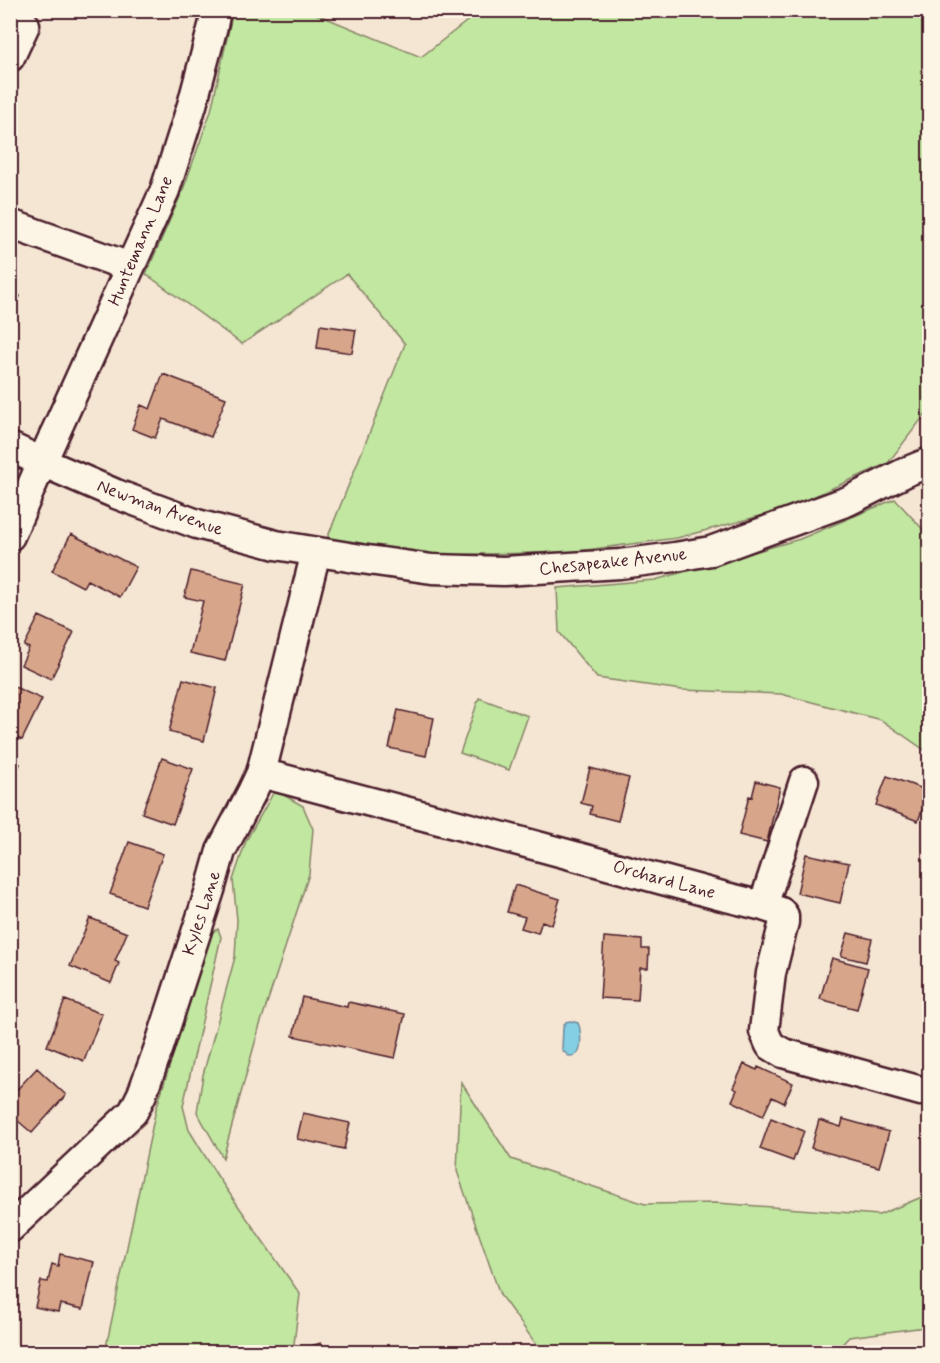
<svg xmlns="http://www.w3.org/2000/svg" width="940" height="1363" font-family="Mynerve,sans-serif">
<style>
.green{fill:#c1e7a1;stroke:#868366;stroke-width:1.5}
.water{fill:#84cfe4;stroke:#6d899a;stroke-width:1.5}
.building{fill:#d7a58a;stroke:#4a1f2b;stroke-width:1.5}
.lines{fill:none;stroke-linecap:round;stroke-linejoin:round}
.minor-casing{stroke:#4a1f2b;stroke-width:33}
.minor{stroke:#fcf5e5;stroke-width:28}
.labels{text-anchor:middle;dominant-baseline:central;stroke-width:4.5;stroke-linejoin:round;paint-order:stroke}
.street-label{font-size:18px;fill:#4a1f2b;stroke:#fcf5e5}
</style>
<rect width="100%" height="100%" fill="#f5e5d3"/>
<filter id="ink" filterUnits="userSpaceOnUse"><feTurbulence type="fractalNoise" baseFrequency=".0167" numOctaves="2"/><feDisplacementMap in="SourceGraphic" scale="12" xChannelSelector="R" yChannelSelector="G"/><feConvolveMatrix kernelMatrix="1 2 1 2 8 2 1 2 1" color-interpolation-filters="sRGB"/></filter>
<g filter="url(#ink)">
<path class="green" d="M233,11H309L421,57L480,11H929V407L927,412L888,463L786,509L677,538L571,552L442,555L386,549L327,539L405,344L347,274L242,344L146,274L183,190L211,111Z
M895,499L929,536V753L881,720L781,694L682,690L597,678L559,632L557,588L655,580L800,539Z
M479,698L528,716L509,770L460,753Z
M275,790L303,806L313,829L309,874L259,1028L223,1158L197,1112L203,1075L235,957L237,920L233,880L246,841Z
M218,929L221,937L183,1106L189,1130L218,1177L300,1294L293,1352H105L156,1109L212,932Z
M461,1082L511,1159L645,1204L717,1203L879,1215L929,1194V1322L925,1327L849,1337L835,1352H542L500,1295L457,1171Z"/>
<path class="water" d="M570,1021L578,1023C581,1029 582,1048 578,1053C575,1056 573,1056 569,1056L562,1050L563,1027L566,1022Z"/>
<path class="building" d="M10,291L20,296L10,317Z
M320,325L356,330L352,353L317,348Z
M163,374L226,398L211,437L163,419L155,438L132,429L141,405L150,409Z
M71,534L136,567L120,597L87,580L83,587L52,571Z
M191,571L245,584L225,661L190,653L203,601L184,597Z
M39,616L74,632L51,679L21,665L29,648L24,646Z
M183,679L217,688L204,741L169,732Z
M10,685L42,699L22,740L10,735Z
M398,710L434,718L426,756L389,748Z
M162,758L193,769L173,824L142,813Z
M10,760L20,764L10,786Z
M590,768L629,778L618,821L590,814L592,806L581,803Z
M887,776L929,791L918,821L876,805Z
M756,781L780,787L767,842L739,835L749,796L752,797Z
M129,842L163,854L144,906L110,894Z
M806,854L849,863L840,903L797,893Z
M515,885L560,899L552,925L542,921L538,933L521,928L525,917L507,912Z
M90,918L127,933L115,961L119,963L111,983L70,966Z
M848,933L872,939L866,962L841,956Z
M604,937L642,940V949H649L648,968H640L638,1000L600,998Z
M832,958L868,968L857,1009L820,999Z
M302,997L347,1007L348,1002L405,1014L395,1058L293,1036Z
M65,1000L102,1014L84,1061L47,1046Z
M744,1064L757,1070L758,1067L793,1083L784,1103L772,1097L763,1116L732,1101L737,1090L733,1088Z
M37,1068L66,1095L32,1133L10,1114V1097Z
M303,1113L350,1123L344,1149L297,1139Z
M771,1118L804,1131L793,1161L760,1149Z
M843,1119L889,1132L879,1167L811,1148L819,1120L841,1127Z
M60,1254L94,1262L83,1309L60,1304L58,1312L35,1307L41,1281L48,1282L52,1264L58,1266Z
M321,1343L324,1352H302L301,1349Z"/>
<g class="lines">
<defs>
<path id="minor" d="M10,57L25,25
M10,224L130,267
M10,447L42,462L116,494L197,524L276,545L361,559L432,569L504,571L620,564L675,557L711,551L848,501L908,471L930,462
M10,536L42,462L165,190L192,105L213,26L216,10
M261,773L530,844L722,896L763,906L781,912L784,916V922L771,973L764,1031L770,1045L783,1053L921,1091
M763,906L804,781
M10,1228L133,1112L142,1094L159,1047L210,890L221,851L252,792L261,773L316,552"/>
</defs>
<use href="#minor" class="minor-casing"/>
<use href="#minor" class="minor"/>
</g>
</g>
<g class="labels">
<g class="street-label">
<text transform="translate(141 241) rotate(-67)">Huntemann Lane</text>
<text transform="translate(160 508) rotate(20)">Newman Avenue</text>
<text transform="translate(613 562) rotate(-6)">Chesapeake Avenue</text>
<text transform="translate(664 880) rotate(15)">Orchard Lane</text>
<text transform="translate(202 913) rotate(-72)">Kyles Lane</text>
</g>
</g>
<rect width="940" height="1363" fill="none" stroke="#fcf5e5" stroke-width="36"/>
<rect x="18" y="18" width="904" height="1327" fill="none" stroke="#4a1f2b" stroke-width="2" filter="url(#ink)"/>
</svg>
